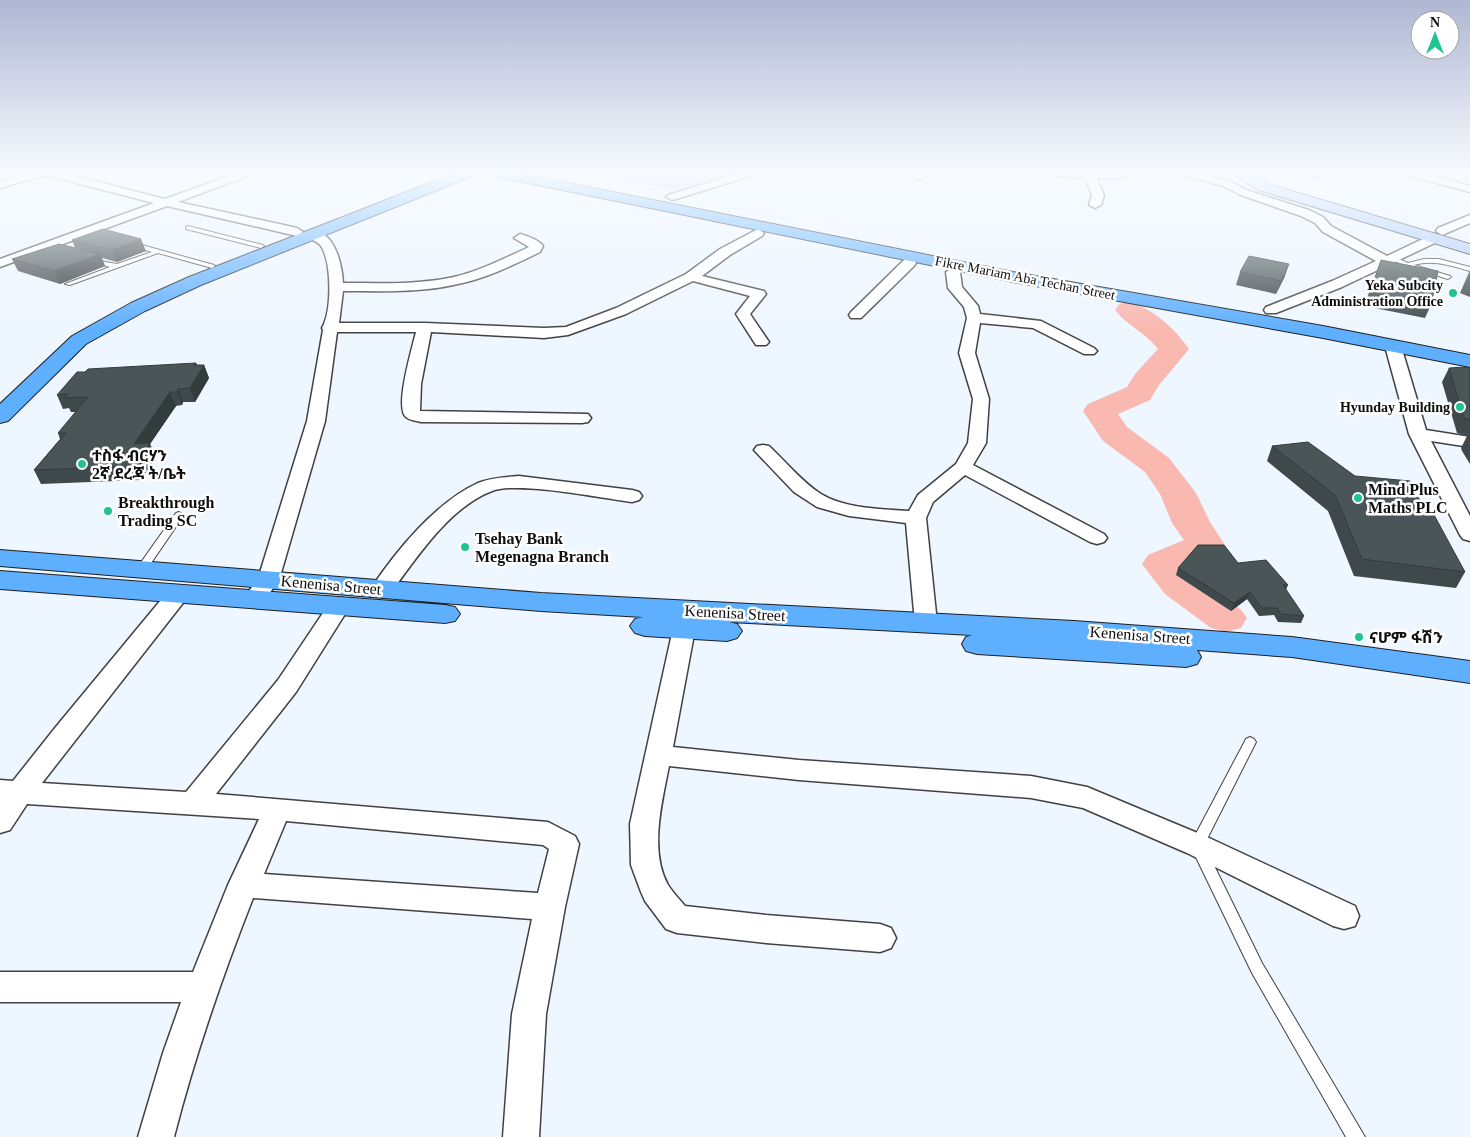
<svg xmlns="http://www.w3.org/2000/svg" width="1470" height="1137" font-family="'Times New Roman','Noto Sans Ethiopic',serif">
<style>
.green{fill:#c1b6eb}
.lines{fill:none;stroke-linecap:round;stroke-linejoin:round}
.river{fill:#f9b8b0;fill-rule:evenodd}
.service-casing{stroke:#414141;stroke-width:2}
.minor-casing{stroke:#414141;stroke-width:3}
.secondary-casing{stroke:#303030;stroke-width:2}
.primary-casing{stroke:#1f1f1f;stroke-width:2}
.service{fill:#fff;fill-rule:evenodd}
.minor{fill:#fff;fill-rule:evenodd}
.secondary{fill:#a9c9ff;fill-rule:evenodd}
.primary{fill:#5fafff;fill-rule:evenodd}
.wall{fill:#3f494b}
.shaded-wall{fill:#333c3d}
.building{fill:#495557;stroke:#333c3d}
.poi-dot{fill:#1fc491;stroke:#fff;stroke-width:2}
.labels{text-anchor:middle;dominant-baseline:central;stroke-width:5;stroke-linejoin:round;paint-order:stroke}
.far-street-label{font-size:14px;fill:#0e0e0e;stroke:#fff}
.far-poi-label{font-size:14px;font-weight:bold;fill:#0e0e0e;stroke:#fff;text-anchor:end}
.poi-label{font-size:16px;font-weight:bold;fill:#0e0e0e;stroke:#fff;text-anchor:start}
.street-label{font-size:16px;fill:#0e0e0e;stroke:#fff}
</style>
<rect width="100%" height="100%" fill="#eef6ff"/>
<path class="green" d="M588,172H737L675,190Z"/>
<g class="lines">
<path class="river" d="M1129,302C1153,308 1175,329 1189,349L1159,385L1150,400L1118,414L1127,427L1169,458L1196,493L1210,522L1225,545L1220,553L1187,568C1204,588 1233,596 1247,618L1241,628L1226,632L1211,628L1165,594L1142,564L1148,555L1184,540L1172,523L1160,494L1145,472L1103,441L1083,411L1088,404L1127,387L1135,374L1158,349C1146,333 1125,324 1115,310L1119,304Z"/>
<defs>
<path id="service" d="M188,226L263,245L264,246L261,248L186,229V227Z
M131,242L214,265L215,266L212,268L158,253L70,285L65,284L110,267L89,261V259L117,264L152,252L129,245L128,244Z
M1390,257H1394L1408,263L1424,259H1439L1470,267V271C1451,266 1434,259 1414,265L1450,276L1451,277L1448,279L1406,266L1390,259Z
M179,512L184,515L145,572H137L136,570L137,568L176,513Z
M1250,737L1254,739L1256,742L1204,845L1262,963L1365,1137H1346L1252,973L1190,845L1246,739Z"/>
<path id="minor" d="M33,172H59L165,199L240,172H254L253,174L178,202L297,228L303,232L297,236L167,206L0,267V259L154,203L45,175L0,188V181Z
M743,172H758L757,174L676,199L672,200L666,197L668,195Z
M920,172H932L923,179H915L914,177Z
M1047,172H1134L1120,178H1096L1104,195L1101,205L1095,208L1089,205L1092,195L1085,178L1052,175Z
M1178,172H1194L1231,182L1249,191L1309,210L1323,217L1331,226L1387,256L1431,235L1435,234L1441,238L1439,241L1342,287L1276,313H1266L1264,310L1266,307L1332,281L1376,261L1323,232L1315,223L1301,216L1241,195L1223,186L1179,174Z
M1313,172H1326L1317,177L1312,174Z
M1403,172H1419L1470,186V192L1404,174Z
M1470,215V223L1442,235L1436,231L1438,228Z
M758,229L764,233L762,236L730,255L702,276L764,291L766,294L750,314L769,342L766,345H756L736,314L750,296L693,281L626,314L568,335L544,338L431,332L421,384L420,411L588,414L591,418L588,422L582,423L421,422C417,421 409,420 406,417C394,408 413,345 416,332H337L325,421L279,580L261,605L253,607L245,605L242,600L258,579L307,421L323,330L322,328C332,311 332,263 321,246C317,240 309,240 305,235L307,232C334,226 342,264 343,283C380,283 418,285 454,277C480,271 505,258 529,247L514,238L520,234C527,236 539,240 543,246L540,252C513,265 487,278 458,284C420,293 381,291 343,291L339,323H425L544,328L566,327L616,308L686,274L720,249Z
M909,259L914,260L916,263L914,266L861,318H851L849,315L851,312L904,260Z
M953,268L960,272L962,287L978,306L980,314L1041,321L1094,348L1097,351L1094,354H1084L1033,328L980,323L975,353L989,399L986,443L973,465L1104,534L1107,538L1104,542L1097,544L1090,542L965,475L933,502L926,518L937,623L934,628L926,630L918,628L915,623L906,523L849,516L817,507L794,492L754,450L757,446L763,445L769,446C786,462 802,482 821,494C846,509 881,509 909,511L918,495L956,464L968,443L973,399L959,353L967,318L964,307L948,288L946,272Z
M1393,341L1398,343L1401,346L1426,430L1470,437V447L1431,441L1470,516V541L1463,539L1460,535L1409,434L1385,346L1388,343Z
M519,476L632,490L639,492L642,496L639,500L632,502C602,498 517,481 492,491C449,507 415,560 389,595L381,597L373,595L370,590C395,552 436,502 478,483C490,478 505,477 519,476Z
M178,587L186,589L189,594L186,599L42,783L186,792L278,680L331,601L339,599L347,601L350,606L296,692L216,794L548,822L575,836L579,844L565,907L546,1014L539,1137H503L512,1014L532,919L253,898C222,977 195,1055 174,1137H138L163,1053L181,1002H0V972H193L228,885L259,819L27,804L10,830L0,833V780L13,781L55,728L170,589ZM286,821L543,845L549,849L538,893L264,874Z
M684,621L692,624L695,629L673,747L799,760L1031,776L1087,787L1207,837L1355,906L1359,916L1355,926L1344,929L1333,926L1187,853L1083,808L1031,798L799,780L669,766C662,802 649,851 668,885C673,893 680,900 685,906L766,915L880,924L891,928L896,938L891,948L880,952L766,943L677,933L666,929L645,901L641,892L631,865L630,824L673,629L676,624Z"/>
<path id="secondary" d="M1230,172H1247L1268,184L1470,244V254L1258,190Z"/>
<path id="primary" d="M458,172H477L475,175L201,285L145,311L86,344L8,421L0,423V404L72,336L131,303L189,277Z
M487,172H513L1013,272L1323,326L1470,355V367L1323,338L1013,282L494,176Z
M0,550L541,593L1074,621L1292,637L1470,661V683L1292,657L1197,650L1201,657L1197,664L1186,667L977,654L966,651L962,644L966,637L972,635L729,622L737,624L742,631L737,638L727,641L645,636L635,633L630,626L635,619L643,617L541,611L0,566Z
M0,571L445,605L455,607L460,614L455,621L445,623L0,589Z"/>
</defs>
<use href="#service" class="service-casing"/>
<use href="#minor" class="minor-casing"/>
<use href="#secondary" class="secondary-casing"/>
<use href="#primary" class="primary-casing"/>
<use href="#service" class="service"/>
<use href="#minor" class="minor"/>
<use href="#secondary" class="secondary"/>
<use href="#primary" class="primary"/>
</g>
<path class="wall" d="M72,240L146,251L117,262L102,258L105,266L60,284L18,271L12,259L75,248Z
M1381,260L1431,305L1425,318L1364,306Z
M1470,270V297L1460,293Z
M1240,272L1285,276L1276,294L1236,285Z
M196,363L197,365H204L209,378L195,402H183L182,405L176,406L150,444L156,458L140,480L41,484L34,470L60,439L58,433L76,412H71L69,408L63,409L57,395Z
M1449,368H1470V464L1462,451L1461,448L1467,436L1457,433L1442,382Z
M1272,446L1355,476L1426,512L1465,572L1456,588L1354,576L1328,511L1267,461Z
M1238,563L1288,585L1286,590L1304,616L1301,623L1278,622L1274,615L1259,616L1247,599L1231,611L1176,575L1178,568Z"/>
<path class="shaded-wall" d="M141,239L146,251L117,262L112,250Z
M100,254L105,266L60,284L54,271Z
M1289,264L1285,276L1276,294L1281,281Z
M196,363L199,373L204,365L209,378L195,402L190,388L194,365Z
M178,389L183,402L182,405L177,392Z
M170,392L176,406L150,444L156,458L140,480L134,466V444Z
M1250,592L1247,599L1231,611L1234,603Z"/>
<path class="building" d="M103,229L141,239L112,250L72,240Z
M59,244L100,254L54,271L12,259Z
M1249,256L1289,264L1281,281L1240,272Z
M1381,260L1438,271L1431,305L1370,293Z
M196,363L194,365H204L190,388L178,389L177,392H170L134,444L150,443L134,466L34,470L66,433H58L88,397L64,398L68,394L57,395L77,372H85L88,369Z
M1465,367L1470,368V420L1464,418L1449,368Z
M1308,442L1355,476L1410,481L1426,512L1433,513L1465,572L1362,559L1335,495L1272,446Z
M1198,545H1224L1238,563L1266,560L1288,585H1283L1304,616L1281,614L1277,608H1262L1250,592L1234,603L1178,568Z"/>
<linearGradient id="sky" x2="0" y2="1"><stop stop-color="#afb6d2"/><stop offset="0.52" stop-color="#f7fbff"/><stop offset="1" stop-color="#f7fbff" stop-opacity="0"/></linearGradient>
<rect width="1470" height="331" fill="url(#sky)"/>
<g class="poi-dot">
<circle cx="1453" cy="293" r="5"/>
<circle cx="1460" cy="407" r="5"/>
<circle cx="82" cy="464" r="5"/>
<circle cx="1358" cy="498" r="5"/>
<circle cx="108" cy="511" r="5"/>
<circle cx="465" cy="547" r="5"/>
<circle cx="1359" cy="637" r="5"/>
</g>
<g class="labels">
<g class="far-street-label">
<text transform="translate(1025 278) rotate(11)">Fikre Mariam Aba Techan Street</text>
</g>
<g class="far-poi-label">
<text x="1443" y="285">Yeka Subcity<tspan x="1443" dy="16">Administration Office</tspan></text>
<text x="1450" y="407">Hyunday Building</text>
</g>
<g class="poi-label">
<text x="92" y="455">ተስፋ ብርሃን<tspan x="92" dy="18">2ኛ ደረጃ ት/ቤት</tspan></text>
<text x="1368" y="489">Mind Plus<tspan x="1368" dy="18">Maths PLC</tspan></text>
<text x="118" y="502">Breakthrough<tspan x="118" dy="18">Trading SC</tspan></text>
<text x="475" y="538">Tsehay Bank<tspan x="475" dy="18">Megenagna Branch</tspan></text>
<text x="1369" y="637">ናሆም ፋሽን</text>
</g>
<g class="street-label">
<text transform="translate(331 585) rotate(5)">Kenenisa Street</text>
<text transform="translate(735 613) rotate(3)">Kenenisa Street</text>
<text transform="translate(1140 635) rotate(4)">Kenenisa Street</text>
</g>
</g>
<g transform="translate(1435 35)"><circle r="24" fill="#ffffff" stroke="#9f9f9f"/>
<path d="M0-4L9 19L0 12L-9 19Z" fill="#1fc491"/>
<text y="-8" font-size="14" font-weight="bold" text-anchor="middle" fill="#0e0e0e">N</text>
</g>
</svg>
